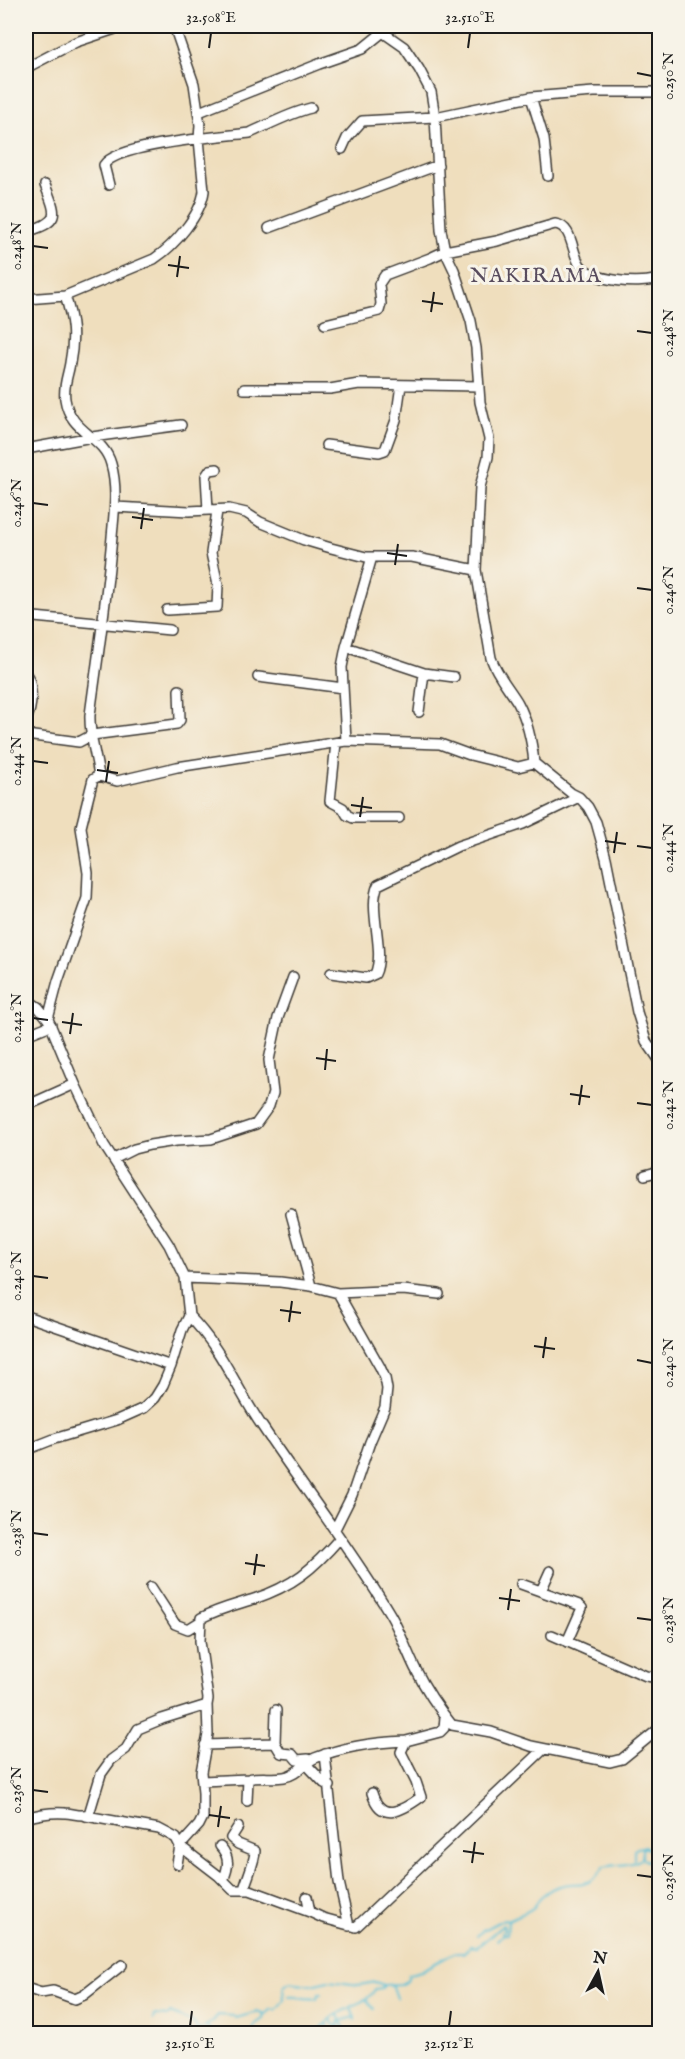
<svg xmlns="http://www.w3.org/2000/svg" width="685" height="2059" font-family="'IM FELL English',serif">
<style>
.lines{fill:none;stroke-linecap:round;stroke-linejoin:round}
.stream{stroke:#59c0d7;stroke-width:2}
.minor-casing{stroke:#3c3934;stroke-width:12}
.minor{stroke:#fff;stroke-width:9}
.ticks{fill:none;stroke:#1c1c1c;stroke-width:2}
.labels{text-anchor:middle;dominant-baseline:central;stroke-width:6;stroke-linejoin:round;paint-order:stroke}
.quarter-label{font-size:21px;letter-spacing:1.5px;fill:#584c5e;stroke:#f7f3e8}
.neatline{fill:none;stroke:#1c1c1c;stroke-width:2}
.ticks-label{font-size:15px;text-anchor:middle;fill:#1c1c1c}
</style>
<rect width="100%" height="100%" fill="#f7f3e8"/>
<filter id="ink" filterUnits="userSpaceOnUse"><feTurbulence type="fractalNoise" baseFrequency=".0167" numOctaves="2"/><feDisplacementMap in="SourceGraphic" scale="12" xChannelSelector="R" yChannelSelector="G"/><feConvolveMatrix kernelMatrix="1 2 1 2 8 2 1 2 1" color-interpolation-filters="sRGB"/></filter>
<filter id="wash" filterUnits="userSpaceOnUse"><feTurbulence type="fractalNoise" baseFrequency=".008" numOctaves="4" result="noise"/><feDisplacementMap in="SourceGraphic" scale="24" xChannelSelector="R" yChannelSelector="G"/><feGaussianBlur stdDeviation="1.35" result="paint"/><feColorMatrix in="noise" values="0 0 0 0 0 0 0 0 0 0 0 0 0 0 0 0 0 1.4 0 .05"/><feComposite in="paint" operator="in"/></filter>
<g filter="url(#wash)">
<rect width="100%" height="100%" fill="#efdebd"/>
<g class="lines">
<path class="stream" d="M642,1847V1858
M634,1859V1850C639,1846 644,1846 650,1850
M477,1936L483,1930L504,1919L508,1920
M497,1940L503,1934
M392,1984L397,1998
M289,1997C299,1996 308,2000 317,1998L318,1994H321
M366,1999L374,2009
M351,2006L355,2020
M338,2015L345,2030
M331,2019L333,2024L338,2027
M153,2020L154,2015L168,2016L170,2013L194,2023L198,2031L212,2022L218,2015L234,2016L236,2018L258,2012L264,2015L271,2009L276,2010L284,2000L283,1987L290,1982L311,1985L328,1981L360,1985L375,1982L384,1985
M328,2024V2034
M206,2025L212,2034
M337,2031L340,2021L355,2017
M243,2034L244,2033
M250,2034L251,2031L254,2030V2025L263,2019L264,2015
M316,2034C322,2029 325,2024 330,2019C341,2009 370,2002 375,1989L382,1988L384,1985L401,1984L407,1981L409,1974L421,1971L454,1953H463L471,1946L477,1947L503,1925L504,1930L502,1932L503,1934H507L508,1920C516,1916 527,1913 534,1907C536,1905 537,1901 539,1899C541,1896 551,1889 554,1888C579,1877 585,1894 604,1867C616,1864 633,1866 642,1858L646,1861L660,1859"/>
</g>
</g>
<g filter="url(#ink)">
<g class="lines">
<defs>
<path id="minor" d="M374,26L404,47L419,69L431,92L435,117L441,230L445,251L454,270L471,321L476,348L480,402L489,439L488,457L480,487L476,570L491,658C497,675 509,688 518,703C528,722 532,742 534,763L571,793L579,797L588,807L596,822L606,858L637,1012L646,1041L660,1061
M26,68L76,42L124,26
M531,97L544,139L548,176
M199,112L319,64L362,49L383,32
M342,149L347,138L362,121L435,117L531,97L594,92H660
M109,185L104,165C116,144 224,136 250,133C270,124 290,113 311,108
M269,228L438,165
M26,232C61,221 57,216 45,185
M26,299L65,296L154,259C174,246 201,215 204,191L199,139L200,125L194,84L174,26
M325,324L379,311L381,304L379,284L385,275L430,258L445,251L497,241L555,224C573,226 571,252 580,265C591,281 642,286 660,278
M244,389H330L359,384L479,386
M326,445L379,452L385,450L396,420L401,385
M26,449L92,437L181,425
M115,507L189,511L229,509L246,513L260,522L304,540L331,548L366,557H412L476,570
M208,510L206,476L210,470L217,469
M167,610L217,607L218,585L211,553L217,511
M34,617L170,630
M346,647L424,673L454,677
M26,674C34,685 32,708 26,720
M258,677L343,688
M419,712L424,673
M26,735L79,742L92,735L177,724L180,720L179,690
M346,741L342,667L346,647L372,557
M336,743L330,801L343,808L347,815L353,818H399
M99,776L117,781L177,767L346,741L440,744L470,755L518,767L534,763
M331,973L366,978L375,974C386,951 367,909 378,885L458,846L523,824L579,797
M26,999L38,1007L48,1019L75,1084L104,1145L169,1245L185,1278L189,1316L182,1330L171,1366L163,1385L155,1398L144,1408L117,1420L54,1439L26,1450
M48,1019L58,981L87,898L88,873L81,827L93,779L99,776C96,755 89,735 90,715C98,655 107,597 112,537C114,513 118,488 111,464C103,435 70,433 65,399C63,385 68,376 70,363C75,338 73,319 65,296
M26,1035L51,1025
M26,1106L75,1084
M114,1159L134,1149L150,1145L176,1141L211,1139L256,1124L269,1106L273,1093L269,1060L278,1018L293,977
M645,1175L660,1171
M291,1214L311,1286
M185,1278L280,1282L311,1286L338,1293L403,1290L439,1294
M26,1316L171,1366
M189,1316C222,1349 236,1388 262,1426C304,1489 351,1549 390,1614C400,1631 406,1650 415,1668C425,1688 438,1708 452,1725L491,1732L531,1746L610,1762L622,1759L660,1728
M335,1529L352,1495L370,1442L385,1407L387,1389L385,1378L380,1367L338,1293
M521,1584L579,1605L582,1608L567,1642
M151,1587L175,1624L188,1629L201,1621
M541,1591L550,1571
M552,1635L646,1676L660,1678
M275,1743L276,1710
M205,1745L275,1743L281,1753L292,1754L297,1760L308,1759
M325,1754L339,1882L349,1926
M305,1763L324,1783L330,1786
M202,1781L248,1779
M372,1793C381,1823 402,1811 421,1797L416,1782L401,1752L406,1741L440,1732L444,1728L445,1717
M247,1801L248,1779C260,1776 272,1779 284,1777C298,1775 303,1763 315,1758C343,1747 376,1742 406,1741
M86,1816L159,1829L176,1838L180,1846L219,1876L233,1890H250L310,1912
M26,1818C39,1814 51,1812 65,1813C73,1813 81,1817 89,1814L101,1774L111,1760L126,1749L138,1729L162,1719L207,1705L208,1699L200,1641L201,1618C218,1609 235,1605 254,1599C293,1586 313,1569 340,1538
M238,1827L231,1838L238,1844L255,1851C255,1861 247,1878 244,1889
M220,1846C230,1857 229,1867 223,1880
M177,1864L180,1846L199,1825L203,1817V1793L201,1772L208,1734L207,1705
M307,1897L310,1912L323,1918L356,1927L544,1749
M26,1988L41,1993L53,1991L75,1999L84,1995L122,1965"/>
</defs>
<use href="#minor" class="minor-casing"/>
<use href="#minor" class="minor"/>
</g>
</g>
<path class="ticks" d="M209,48L211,33M468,48L470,33M637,73L652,76M33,246L48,248M168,265L189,268M177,277L180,256M422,301L443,304M431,312L434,292M637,331L652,333M33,503L48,505M132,517L153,520M141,529L144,508M387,553L407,556M395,565L398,544M637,588L652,590M33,761L48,763M97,770L118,773M106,782L109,761M351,805L372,808M360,817L363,797M605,841L626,844M637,846L652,848M614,853L617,832M33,1018L48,1020M62,1022L82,1025M70,1034L73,1013M316,1058L336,1061M325,1070L327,1049M570,1094L590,1097M637,1103L652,1105M579,1105L582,1085M33,1276L48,1278M280,1310L301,1313M289,1322L292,1301M534,1346L555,1349M543,1358L546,1337M637,1360L652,1363M33,1533L48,1535M245,1563L265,1566M254,1575L257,1554M499,1598L520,1601M508,1610L511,1589M637,1618L652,1620M33,1790L48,1792M209,1815L230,1818M218,1827L221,1806M463,1851L484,1854M472,1863L475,1842M637,1875L652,1877M190,2026L192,2011M449,2026L451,2011"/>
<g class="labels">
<g class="quarter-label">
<text x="536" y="276">NAKIRAMA</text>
</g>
</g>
<rect width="685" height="2059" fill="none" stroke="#f7f3e8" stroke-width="66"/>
<g transform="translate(598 1972) rotate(8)" stroke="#f7f3e8" stroke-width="4.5" paint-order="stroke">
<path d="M0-4.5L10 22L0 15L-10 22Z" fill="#1c1c1c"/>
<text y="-9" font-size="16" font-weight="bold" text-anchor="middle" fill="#1c1c1c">N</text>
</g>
<rect x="33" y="33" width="619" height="1993" class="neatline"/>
<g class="ticks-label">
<text x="211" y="22">32.508°E</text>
<text x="470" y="22">32.510°E</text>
<text transform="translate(668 76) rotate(-90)" y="5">0.250°N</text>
<text transform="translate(16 246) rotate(-90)" y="5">0.248°N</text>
<text transform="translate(668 333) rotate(-90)" y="5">0.248°N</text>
<text transform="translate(16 503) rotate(-90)" y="5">0.246°N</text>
<text transform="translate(668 590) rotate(-90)" y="5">0.246°N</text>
<text transform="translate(16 761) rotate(-90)" y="5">0.244°N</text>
<text transform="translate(668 848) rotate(-90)" y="5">0.244°N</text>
<text transform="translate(16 1018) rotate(-90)" y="5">0.242°N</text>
<text transform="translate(668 1105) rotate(-90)" y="5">0.242°N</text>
<text transform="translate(16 1276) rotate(-90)" y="5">0.240°N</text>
<text transform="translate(668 1363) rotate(-90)" y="5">0.240°N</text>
<text transform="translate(16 1533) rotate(-90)" y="5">0.238°N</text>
<text transform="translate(668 1620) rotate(-90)" y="5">0.238°N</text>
<text transform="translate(16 1790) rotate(-90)" y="5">0.236°N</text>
<text transform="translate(668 1877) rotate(-90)" y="5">0.236°N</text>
<text x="190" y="2048">32.510°E</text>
<text x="449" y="2048">32.512°E</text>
</g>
</svg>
